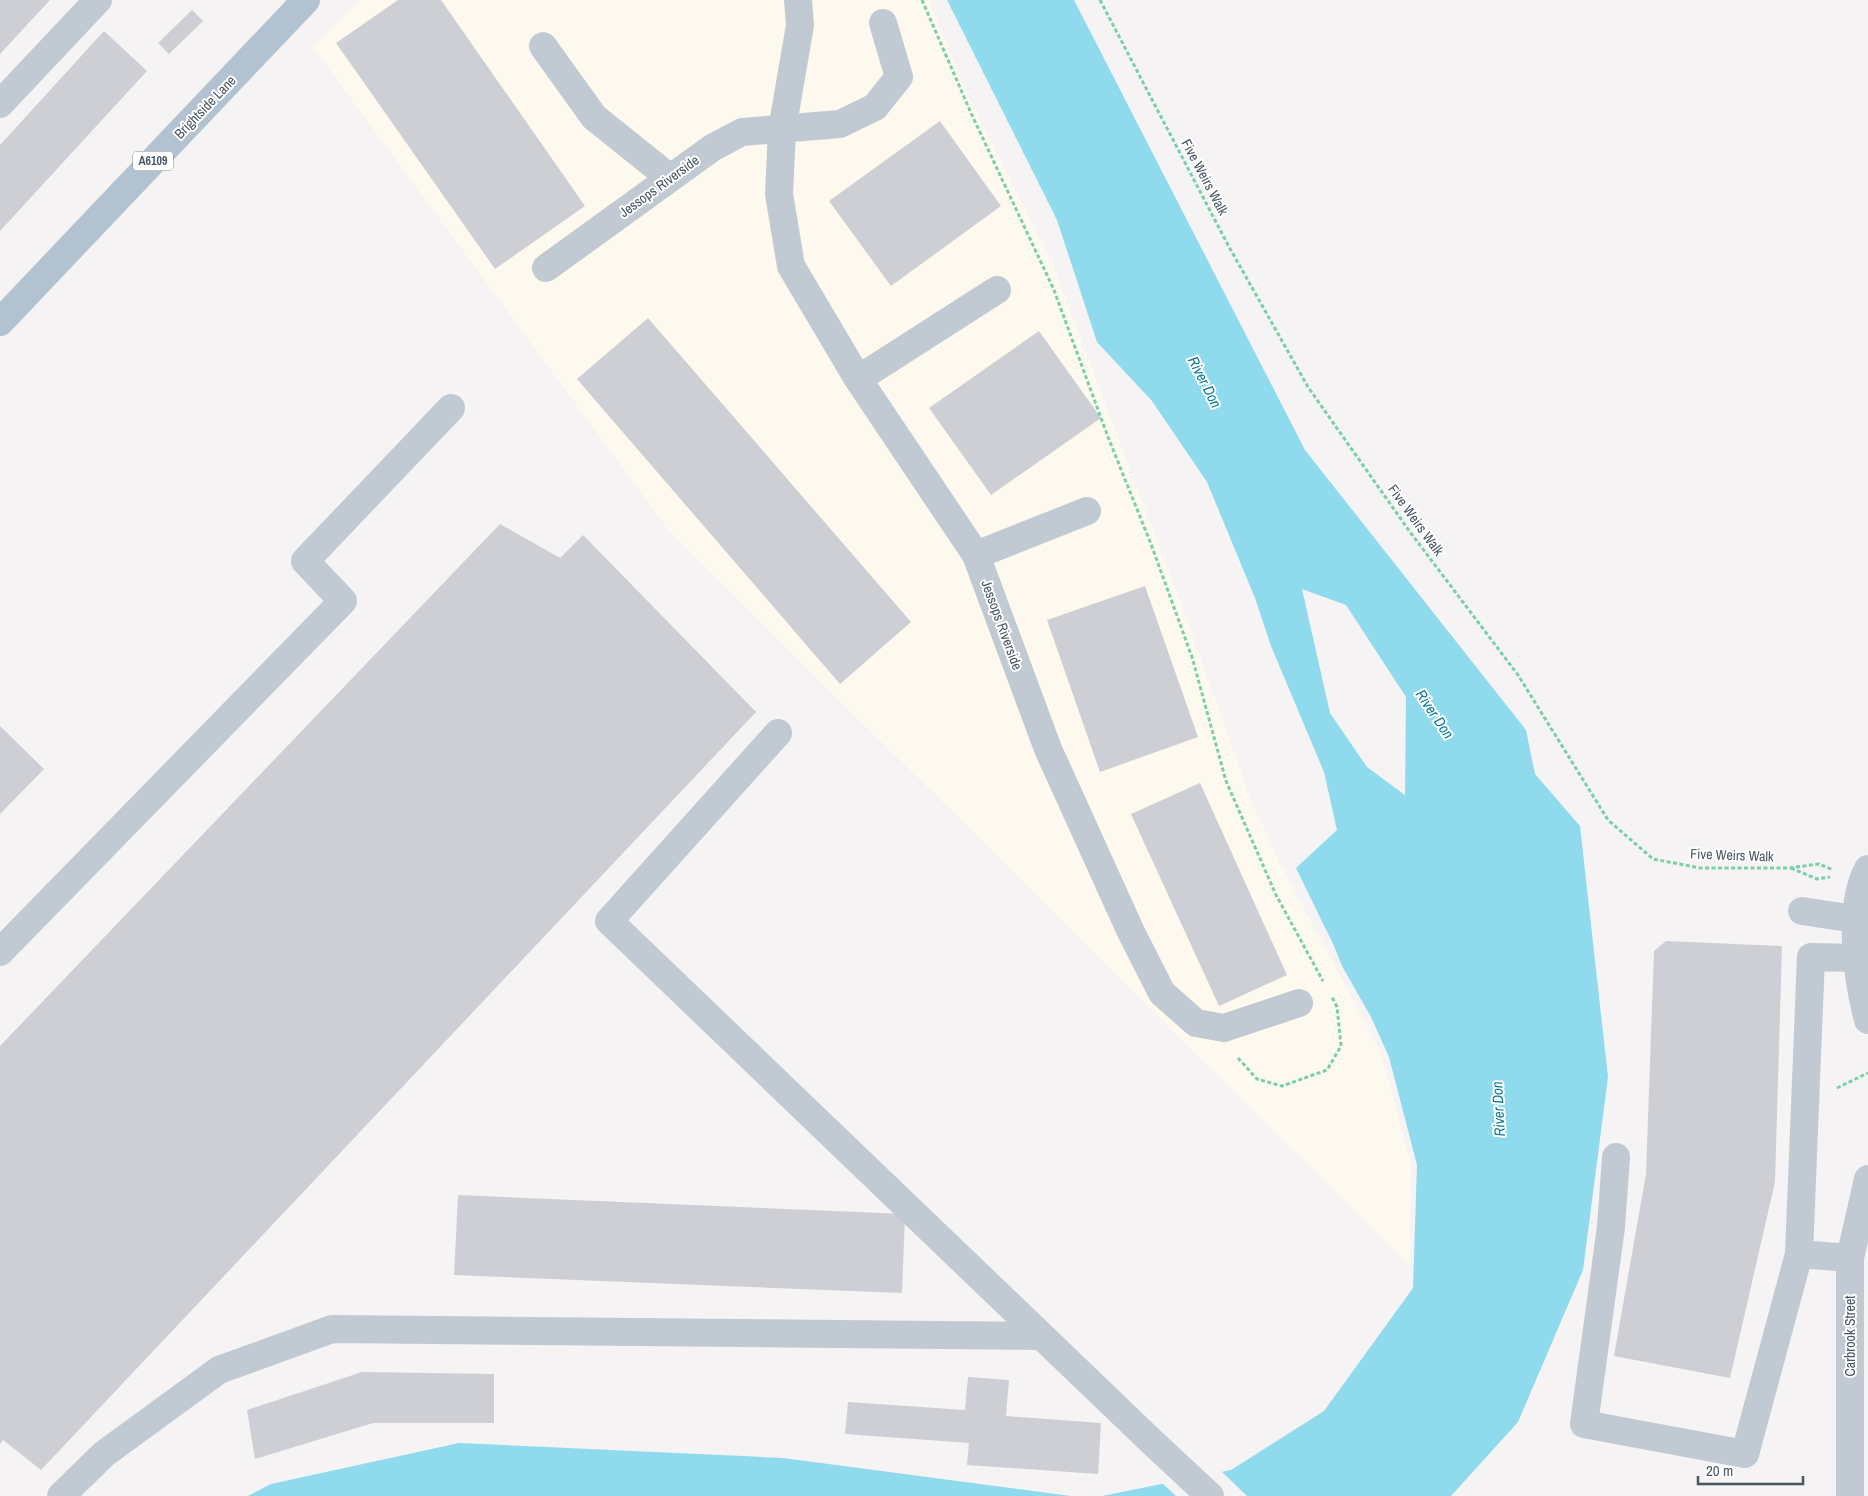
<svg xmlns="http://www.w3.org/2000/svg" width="1868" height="1496" font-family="'Archivo Narrow',sans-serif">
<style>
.commercial{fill:#fdf9ef}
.water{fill:#90daee;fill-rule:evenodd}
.pier{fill:#f5f3f3}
.building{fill:#cdcfd5}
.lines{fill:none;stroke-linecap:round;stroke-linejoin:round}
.path{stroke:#7ad0a6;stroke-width:3;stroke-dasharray:4 2.5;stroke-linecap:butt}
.minor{stroke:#c1cad2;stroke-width:28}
.major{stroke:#b3c2d1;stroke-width:28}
.labels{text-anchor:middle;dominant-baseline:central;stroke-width:4;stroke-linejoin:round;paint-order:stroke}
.shield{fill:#fff;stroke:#808990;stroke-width:1}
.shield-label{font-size:12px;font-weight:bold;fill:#4a5661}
.street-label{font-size:14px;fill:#4a5661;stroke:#fff}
.water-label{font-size:15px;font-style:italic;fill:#0c7c9b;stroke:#fff}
</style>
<rect width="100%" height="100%" fill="#f5f3f3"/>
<path class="commercial" d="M360,0H929L970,100L1051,260L1185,614L1250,798L1279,861L1381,1053L1411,1165L1410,1266L669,531L313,47Z"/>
<path class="water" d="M947,0H1074L1305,450L1526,730L1535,774L1580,826L1608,1077L1583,1270L1518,1422L1451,1496H1102L1231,1470L1324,1411L1413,1288L1417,1165L1389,1057L1371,1017L1342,966L1334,946L1296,868L1337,830L1324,772L1271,646L1255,598L1207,482L1152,401L1097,342L1057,220ZM1302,589L1346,605L1406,697L1405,795L1367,767L1330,713Z
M459,1443L783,1458L1071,1496H248L271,1484Z"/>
<path class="pier" d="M1220,1470L1247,1496H1176L1161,1482Z"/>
<path class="building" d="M0,0H50L0,54Z
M398,0H441L585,206L495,269L336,43Z
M192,10L203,21L169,54L158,43Z
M104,31L147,71L0,231V145Z
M940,121L1001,206L891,286L829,201Z
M648,318L911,622L840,684L577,379Z
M1039,331L1101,418L991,495L929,408Z
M500,524L560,558L583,535L756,712L41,1470L3,1440L0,1444V1046Z
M1145,586L1198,737L1100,772L1047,620Z
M0,726L44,769L0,814Z
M1200,783L1287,975L1219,1006L1131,814Z
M1666,941L1782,946L1775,1182L1730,1378L1614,1356L1646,1174L1654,951Z
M458,1195L905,1214L902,1293L454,1275Z
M362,1372L494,1374V1423H373L255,1459L247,1410Z
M968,1377L1009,1380L1006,1416L1101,1423L1098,1474L967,1465L969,1443L845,1434L848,1402L965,1410Z"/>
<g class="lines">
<path class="path" d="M922,0L971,113L1054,290L1108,437L1151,544L1192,657L1226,781L1276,895L1323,981
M1100,0L1228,245L1308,387L1410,532L1518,675L1608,820L1653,859L1700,868H1789L1819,864L1833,870
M1791,868L1817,879L1830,877
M1238,1058L1257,1079L1282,1086L1327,1070L1341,1046L1337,1007L1332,997
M1837,1088L1868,1073"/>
<path class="minor" d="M798,0L800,25L782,130L779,194L791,266L858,379L976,555L1048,749L1131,932L1162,993L1196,1023L1224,1028L1299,1003
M543,46L594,117L670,178
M0,104L98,0
M546,268L712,148L742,132L840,124L875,107L899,77L883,23
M858,379L997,290
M976,555L1087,511
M778,733L609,921L1151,1441L1210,1496
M1868,869C1847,908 1857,978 1868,1020
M1802,911L1855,919
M0,952L343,601L305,561L451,408
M1616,1157L1611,1227L1584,1424L1745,1454L1799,1254L1850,1258
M1799,1254L1811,957L1858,958
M61,1496L104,1454L219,1370L332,1329L1041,1336
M1850,1496V1258L1868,1179"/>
<path class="major" d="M0,322L306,0"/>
</g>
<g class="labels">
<rect class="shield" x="133" y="151.5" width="40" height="19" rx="4"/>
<g class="shield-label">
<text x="153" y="161">A6109</text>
</g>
<g class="street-label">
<text transform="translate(205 107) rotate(-46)">Brightside Lane</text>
<text transform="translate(1205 177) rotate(62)">Five Weirs Walk</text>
<text transform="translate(659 186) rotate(-36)">Jessops Riverside</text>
<text transform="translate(1416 520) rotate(54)">Five Weirs Walk</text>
<text transform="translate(1002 625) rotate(70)">Jessops Riverside</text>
<text transform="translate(1732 855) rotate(2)">Five Weirs Walk</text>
<text transform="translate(1850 1336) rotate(-90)">Carbrook Street</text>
</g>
<g class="water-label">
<text transform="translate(1205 382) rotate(63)">River Don</text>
<text transform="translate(1435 714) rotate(56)">River Don</text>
<text transform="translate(1498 1109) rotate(-93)">River Don</text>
</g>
</g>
<path d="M1698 1476v8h105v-8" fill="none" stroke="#4a5661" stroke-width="2.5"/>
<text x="1706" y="1476" font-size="15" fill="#4a5661" stroke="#ffffff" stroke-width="4" paint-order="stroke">20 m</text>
</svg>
